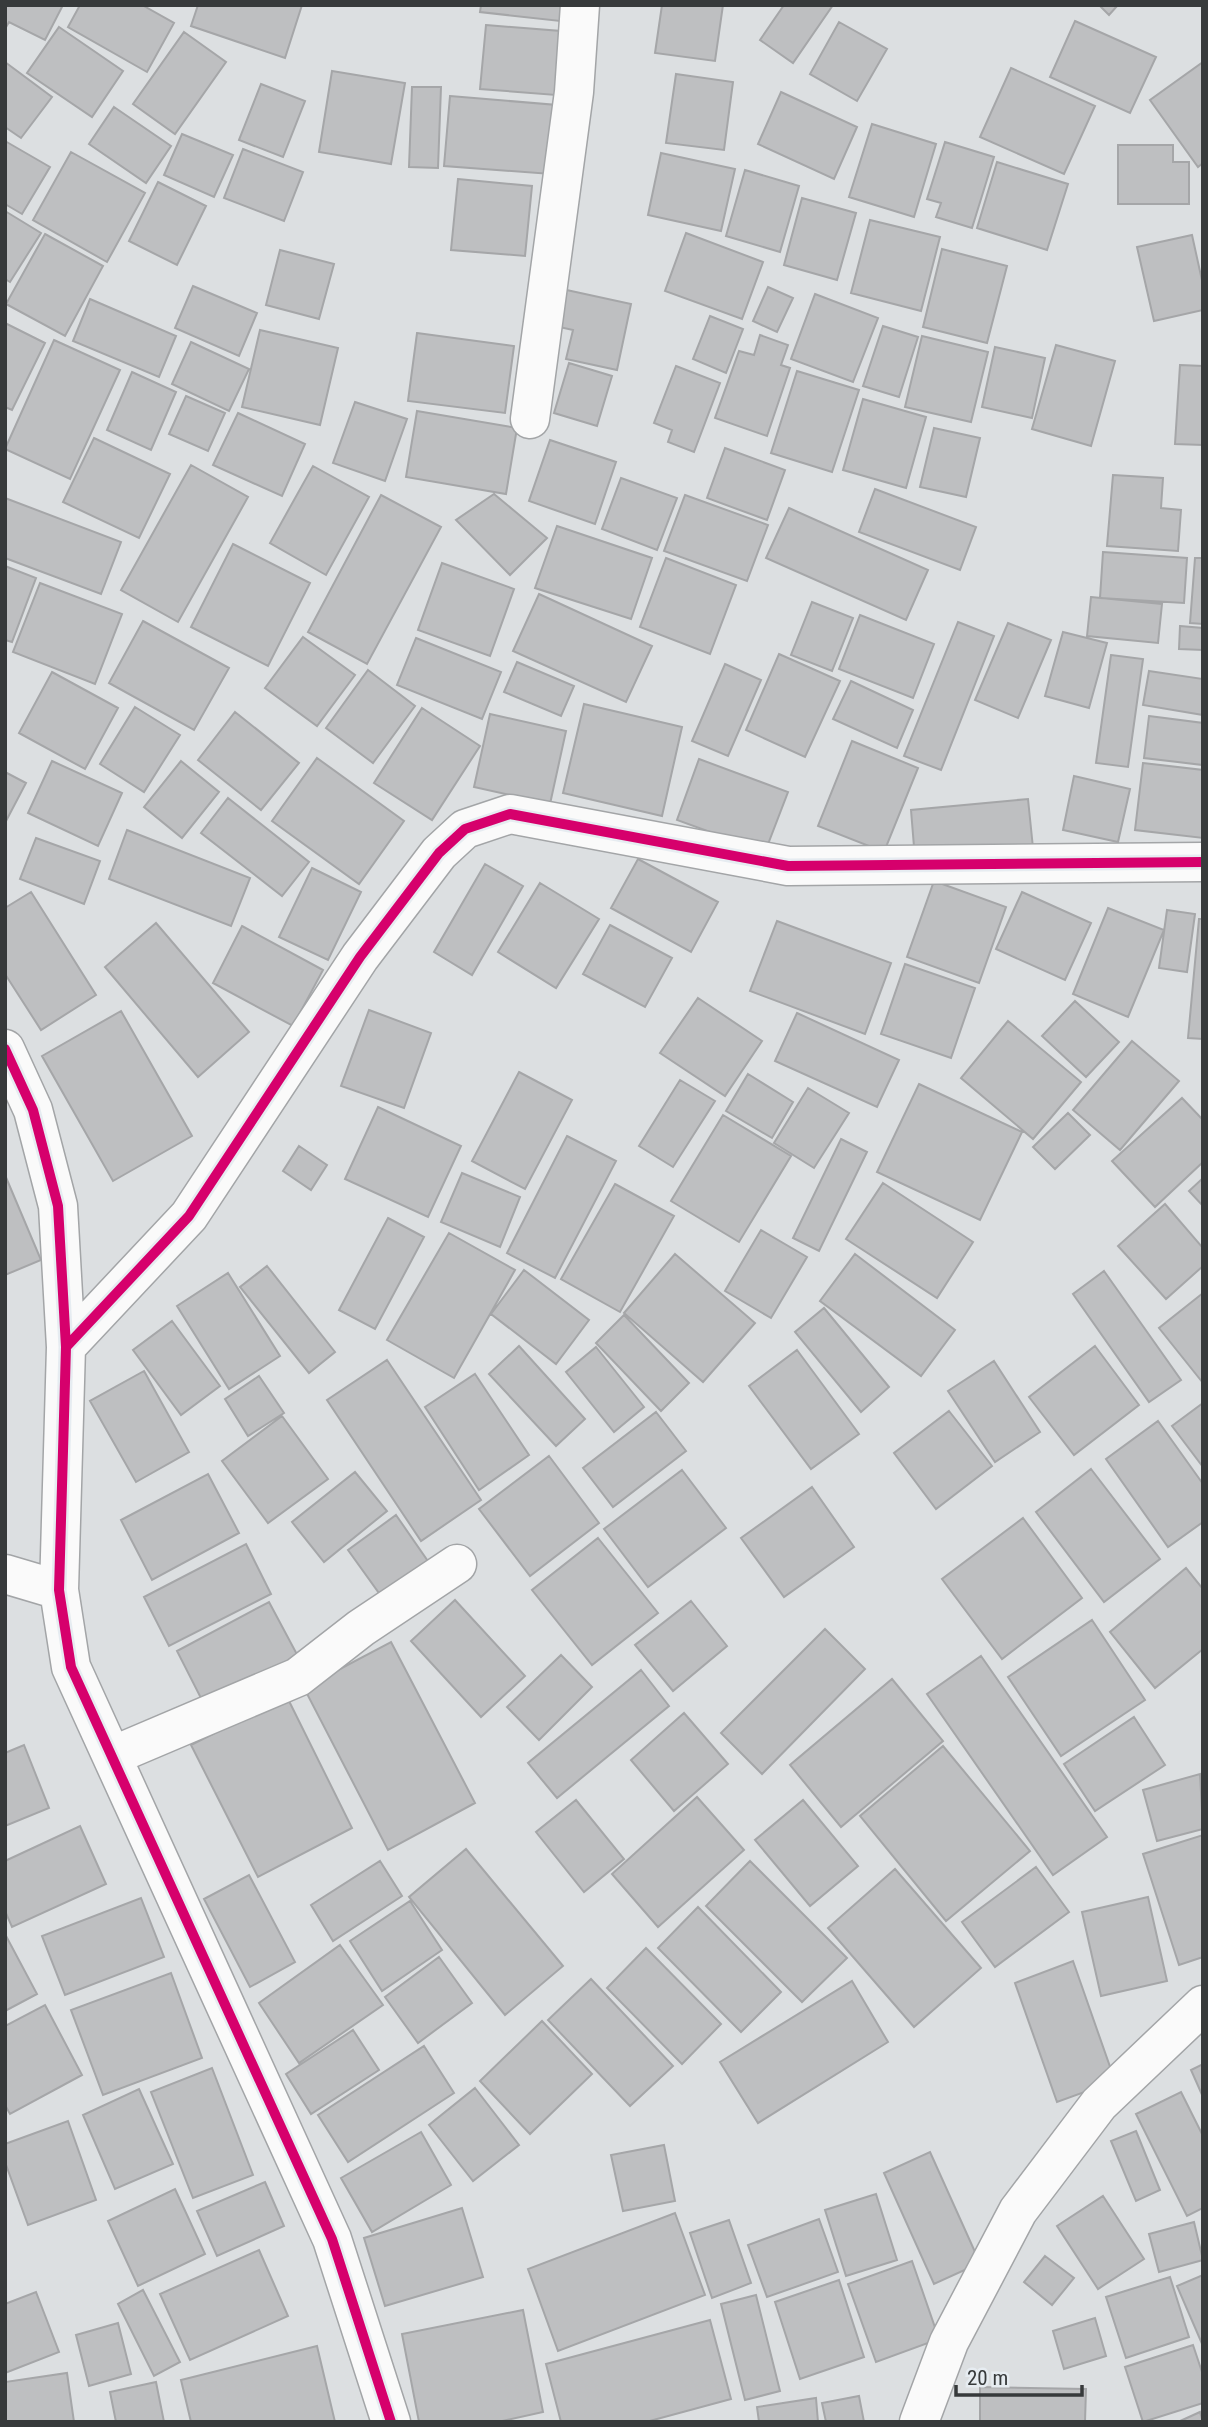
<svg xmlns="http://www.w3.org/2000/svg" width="1208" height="2427" font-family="'Roboto Condensed',sans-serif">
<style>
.building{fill:#bebfc1;stroke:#a5a6a8;stroke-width:2}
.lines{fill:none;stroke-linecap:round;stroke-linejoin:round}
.street-casing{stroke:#a3a5a7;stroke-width:41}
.street{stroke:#fafafa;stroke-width:38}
.cycleway-casing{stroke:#e6ecf1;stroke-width:15}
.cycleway{stroke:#d6006c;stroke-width:10}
</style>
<rect width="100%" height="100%" fill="#dcdfe1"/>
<path class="building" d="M5,5H63L45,40L9,22L5,29Z
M80,5H142L174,23L147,72L68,27Z
M198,5H302L285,58L191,26Z
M481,5H562L560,21L480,12Z
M662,5H723L715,61L655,53Z
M784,5H833L793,63L760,40Z
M1099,5H1118L1109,15Z
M1075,21L1156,57L1130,113L1050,77Z
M839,22L887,49L857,101L810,74Z
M486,25L561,31L556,95L480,89Z
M59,27L123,71L92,117L27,73Z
M184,32L226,62L175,134L133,104Z
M5,62L52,97L21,138L5,127Z
M1203,62V163L1198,167L1150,100Z
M1011,68L1095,106L1064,174L980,137Z
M332,71L405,83L391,164L319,152Z
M676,74L733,82L724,150L666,143Z
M261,84L305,101L283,157L239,140Z
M412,87H441L438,168L409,167Z
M781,92L857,127L834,179L758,144Z
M450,96L557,105L551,174L444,166Z
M114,107L171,146L146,183L89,144Z
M872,124L936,144L914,217L849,197Z
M182,134L233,155L214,197L164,175Z
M5,141L50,167L22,214L5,204Z
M945,142L994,157L972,228L936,217L941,203L927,199Z
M1118,145H1173V162H1189V204H1118Z
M243,149L303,172L284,221L224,198Z
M71,152L145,193L107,262L33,220Z
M661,153L735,169L721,231L648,215Z
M997,162L1068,184L1047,250L977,228Z
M745,170L799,186L780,252L726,236Z
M458,179L532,186L525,256L451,250Z
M158,182L206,206L177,265L129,241Z
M802,198L856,213L837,280L784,265Z
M5,211L41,233L10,282L5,279Z
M870,220L940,237L921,311L851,293Z
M686,233L763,262L742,319L665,291Z
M45,234L103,266L65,336L6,304Z
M1192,235L1203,285V310L1154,321L1137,247Z
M942,249L1007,266L987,343L923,327Z
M280,250L334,264L319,319L266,305Z
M193,286L257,313L239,356L175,328Z
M768,287L793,298L777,332L753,321Z
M562,289L631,304L617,370L566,359L573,330L555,326Z
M815,294L878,318L853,382L791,359Z
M90,299L176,336L159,377L73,341Z
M710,316L743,329L726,373L693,359Z
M5,323L45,343L12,410L5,407Z
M883,326L918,337L899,397L863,386Z
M260,330L338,348L320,425L242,407Z
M417,333L514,346L505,413L408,401Z
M760,335L788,345L781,365L790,368L767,436L715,418L739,351L754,355Z
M922,336L988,352L971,422L905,407Z
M54,340L120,370L70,479L5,449Z
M191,342L249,369L229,411L172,384Z
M1056,345L1115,361L1091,446L1032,429Z
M995,347L1045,358L1032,418L982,407Z
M569,363L612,376L597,426L554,413Z
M1180,365L1203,366V445L1175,444Z
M676,366L720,383L694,452L668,442L672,430L654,423Z
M797,371L859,390L832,472L771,453Z
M132,372L176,392L151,450L107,430Z
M186,396L225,413L208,451L169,434Z
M863,399L926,417L906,488L843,470Z
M355,402L407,419L385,481L333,463Z
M417,411L517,428L506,494L406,477Z
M238,413L305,444L282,496L213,465Z
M934,428L980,438L966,497L920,487Z
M94,438L170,474L139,538L63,502Z
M550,440L616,462L595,524L529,501Z
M725,448L785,470L767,520L707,498Z
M191,465L248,497L178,622L121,590Z
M313,466L369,497L326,575L270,543Z
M1113,475L1163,478L1161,508L1181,510L1178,551L1107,546Z
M621,478L677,498L657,550L602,529Z
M875,489L976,527L960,570L859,532Z
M494,494L547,538L510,575L456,520Z
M381,495L441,527L367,664L308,632Z
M685,495L768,525L747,581L664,551Z
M5,498L121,542L101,594L5,558Z
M789,508L928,570L906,620L766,558Z
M557,526L652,558L631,619L535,588Z
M233,544L310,583L268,666L191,627Z
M1103,552L1187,558L1184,603L1100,598Z
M666,558L736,585L710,654L640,627Z
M1195,558H1203V624L1190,623Z
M442,563L514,589L490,656L418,630Z
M5,566L36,578L12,642L5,640Z
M40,583L122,614L95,684L13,652Z
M539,594L652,646L626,702L513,651Z
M1091,597L1162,604L1158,643L1087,636Z
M812,602L853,618L832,671L791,655Z
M860,615L934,644L913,698L839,669Z
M143,621L229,668L194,730L109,683Z
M958,622L994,636L941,770L904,756Z
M1008,623L1051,640L1018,718L975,700Z
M1180,626L1203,628V650L1179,649Z
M1063,632L1107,643L1089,708L1045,696Z
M303,637L355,675L317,726L265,688Z
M416,638L501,672L482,719L397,685Z
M779,654L840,681L805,757L746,730Z
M1111,655L1143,659L1128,767L1096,763Z
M517,662L574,686L561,716L504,692Z
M725,664L761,680L728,756L692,741Z
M368,670L415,706L373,763L326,728Z
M1149,671L1203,679V715L1143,705Z
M52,672L118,708L85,769L19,733Z
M851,681L913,710L897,748L833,719Z
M584,704L682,727L662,816L563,793Z
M135,707L180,735L144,792L100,764Z
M422,708L480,746L432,820L374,783Z
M235,712L299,763L261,810L198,760Z
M490,714L566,731L550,804L474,787Z
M1149,716L1203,723V765L1144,758Z
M852,741L918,768L884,852L818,826Z
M317,758L404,821L359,884L272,821Z
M699,759L788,792L765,852L677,820Z
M52,761L122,793L98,846L28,813Z
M181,761L219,792L182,838L144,807Z
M1143,763L1203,770V838L1135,830Z
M5,772L26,783L5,823Z
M1074,776L1130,789L1118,842L1063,830Z
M228,798L309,862L282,896L201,833Z
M1028,799L1033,848L915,859L911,810Z
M127,830L250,878L231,926L109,879Z
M36,838L100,861L84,904L20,879Z
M638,859L718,902L691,952L611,908Z
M485,864L523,886L472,975L434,952Z
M312,868L361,892L328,960L279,937Z
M934,881L1006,907L979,983L907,957Z
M540,883L599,919L556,988L498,952Z
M31,892L96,995L41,1030L5,974V908Z
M1022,892L1091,923L1065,980L996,949Z
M1108,908L1164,930L1128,1017L1073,994Z
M1167,910L1195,914L1187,972L1159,968Z
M1199,919H1203V1039L1188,1038Z
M777,921L891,963L865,1034L750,991Z
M156,923L249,1032L198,1077L105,967Z
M610,925L672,958L645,1007L583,974Z
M242,926L323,970L293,1026L213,983Z
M905,964L975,988L951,1058L881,1034Z
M698,998L762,1041L725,1096L660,1053Z
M1075,1001L1119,1042L1086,1077L1042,1036Z
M369,1010L431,1033L404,1108L341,1086Z
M121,1011L192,1136L113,1181L42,1056Z
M797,1013L899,1060L877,1107L775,1061Z
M1008,1021L1081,1082L1033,1139L961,1078Z
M1132,1041L1179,1081L1120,1150L1073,1110Z
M519,1072L572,1100L525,1189L472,1161Z
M748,1074L793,1102L772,1138L726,1111Z
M680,1080L715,1101L673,1167L639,1146Z
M919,1084L1022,1132L980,1220L877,1172Z
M808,1088L849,1113L814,1168L774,1143Z
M1182,1098L1203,1120V1162L1155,1207L1112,1161Z
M378,1107L461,1146L428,1217L345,1179Z
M1068,1113L1090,1135L1055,1169L1033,1147Z
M723,1115L791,1156L739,1242L671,1201Z
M567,1136L616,1161L555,1278L507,1253Z
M841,1139L867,1152L819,1251L793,1238Z
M299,1146L327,1165L311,1190L283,1171Z
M462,1173L520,1197L500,1247L441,1222Z
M5,1175L41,1260L5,1275Z
M1203,1178V1206L1189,1191Z
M883,1183L973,1242L937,1298L846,1239Z
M615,1184L674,1216L620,1312L561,1279Z
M1165,1204L1203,1248V1266L1166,1299L1118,1246Z
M388,1218L424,1237L375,1329L339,1310Z
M761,1230L807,1257L771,1318L725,1291Z
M449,1233L515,1270L454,1378L387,1340Z
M675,1254L755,1323L703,1382L624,1313Z
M855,1254L955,1330L921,1376L820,1301Z
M267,1266L335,1352L309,1373L240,1287Z
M524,1270L589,1320L556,1364L491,1314Z
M1104,1271L1181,1380L1149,1402L1073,1294Z
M228,1273L280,1356L229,1389L177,1306Z
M1203,1293V1383L1159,1328Z
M824,1308L889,1387L861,1412L795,1332Z
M624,1315L689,1383L661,1411L596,1343Z
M172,1321L220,1386L181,1415L133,1350Z
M519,1346L585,1419L556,1446L489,1374Z
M1095,1346L1139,1405L1074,1455L1029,1397Z
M596,1347L644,1407L614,1432L566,1372Z
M797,1350L859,1434L811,1469L749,1386Z
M387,1360L481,1500L421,1541L327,1400Z
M994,1361L1040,1432L995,1462L948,1391Z
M144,1371L189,1452L136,1482L90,1401Z
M475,1374L529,1455L479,1490L425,1407Z
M259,1376L284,1413L248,1436L225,1399Z
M1203,1403V1467L1172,1426Z
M949,1411L992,1466L936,1509L894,1453Z
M656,1412L686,1451L613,1507L583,1468Z
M282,1416L328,1479L268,1523L222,1461Z
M1158,1421L1203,1484V1522L1168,1547L1106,1459Z
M549,1456L599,1523L530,1576L479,1509Z
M1091,1469L1160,1559L1104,1602L1036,1512Z
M682,1470L726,1528L648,1587L604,1529Z
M355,1472L387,1511L324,1562L292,1522Z
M208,1474L239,1533L152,1580L121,1520Z
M812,1487L854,1547L784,1597L741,1538Z
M396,1515L432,1567L384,1600L348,1550Z
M1023,1518L1082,1598L1002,1659L942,1579Z
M598,1538L658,1613L592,1665L532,1590Z
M246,1544L271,1594L169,1646L144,1597Z
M1186,1568L1203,1589V1649L1155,1688L1110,1632Z
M455,1600L525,1676L481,1717L411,1641Z
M691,1601L727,1646L673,1691L635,1645Z
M269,1602L300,1660L207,1710L177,1651Z
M1092,1620L1145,1700L1061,1756L1008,1677Z
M825,1629L865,1669L762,1774L721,1733Z
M391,1642L475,1803L388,1850L304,1688Z
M561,1655L592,1687L539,1740L507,1707Z
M981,1656L1107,1837L1053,1875L927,1694Z
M641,1670L669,1706L557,1798L528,1763Z
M892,1679L943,1741L841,1827L790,1765Z
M287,1697L352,1828L258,1877L191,1745Z
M684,1713L728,1764L674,1811L631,1760Z
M1134,1717L1165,1765L1095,1811L1064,1764Z
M24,1745L49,1808L5,1826V1753Z
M943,1746L1030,1851L946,1921L860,1816Z
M1200,1774L1203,1829L1157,1841L1143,1790Z
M697,1797L744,1850L658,1927L612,1874Z
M576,1800L624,1859L584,1892L536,1832Z
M803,1800L858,1866L810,1906L755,1840Z
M80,1826L106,1884L12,1927L5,1911V1861Z
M1203,1835V1957L1179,1965L1143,1854Z
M466,1849L563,1966L505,2015L409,1897Z
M380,1861L402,1896L333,1941L311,1905Z
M750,1861L847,1958L802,2002L706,1906Z
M1036,1867L1069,1912L995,1967L962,1922Z
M895,1869L981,1968L914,2027L828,1928Z
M249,1875L295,1962L250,1987L204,1899Z
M1148,1897L1167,1981L1101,1996L1082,1912Z
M141,1898L164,1957L65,1995L42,1936Z
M410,1901L442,1950L382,1991L350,1941Z
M698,1907L781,1992L741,2032L658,1948Z
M5,1934L37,1994L5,2011Z
M340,1945L383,2005L299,2063L259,2003Z
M646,1948L721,2024L682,2064L607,1988Z
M439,1957L472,2003L418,2043L385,1997Z
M1073,1961L1115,2081L1057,2102L1015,1983Z
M171,1973L202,2058L103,2095L71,2010Z
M591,1979L673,2066L630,2106L548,2020Z
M852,1981L888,2042L758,2123L720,2062Z
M45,2005L82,2075L10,2114L5,2105V2026Z
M542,2021L592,2074L530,2134L480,2081Z
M353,2030L379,2070L311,2114L286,2074Z
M424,2046L454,2093L348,2162L318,2115Z
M1203,2064V2097L1191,2070Z
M212,2068L253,2175L193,2198L151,2092Z
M475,2088L519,2145L473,2181L429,2125Z
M139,2089L173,2164L115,2189L83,2115Z
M1181,2092L1203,2136V2208L1187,2216L1136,2114Z
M68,2121L96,2200L28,2225L5,2162V2144Z
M1136,2131L1160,2190L1136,2201L1111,2141Z
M421,2132L451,2185L372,2232L341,2178Z
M664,2145L675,2201L623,2211L611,2155Z
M930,2152L980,2263L934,2284L884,2173Z
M265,2182L284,2226L217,2256L197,2211Z
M175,2189L205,2254L138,2286L108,2221Z
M876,2194L897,2260L846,2276L825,2210Z
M1103,2196L1144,2259L1098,2289L1057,2226Z
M462,2208L483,2277L385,2306L364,2238Z
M675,2213L705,2295L558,2351L528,2269Z
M819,2219L838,2272L767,2297L748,2245Z
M729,2220L751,2283L712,2298L690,2233Z
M1194,2222L1203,2260L1159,2272L1149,2234Z
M259,2250L288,2316L190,2360L160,2294Z
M1045,2256L1074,2278L1052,2305L1024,2282Z
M912,2261L939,2339L876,2362L848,2284Z
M1203,2275V2346L1177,2286Z
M1170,2277L1189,2337L1126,2358L1106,2297Z
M839,2280L864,2357L800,2379L775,2302Z
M143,2290L180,2362L154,2376L118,2304Z
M36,2292L59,2352L5,2373V2304Z
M756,2295L780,2391L745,2400L721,2304Z
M523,2310L543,2412L498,2422H419L402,2334Z
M1095,2318L1106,2356L1064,2369L1053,2331Z
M710,2320L731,2399L646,2422H561L546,2364Z
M118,2323L131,2374L89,2386L76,2335Z
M1193,2345L1203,2375V2403L1143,2422L1125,2367Z
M317,2346L335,2422H191L181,2380Z
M67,2373L74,2422H5V2382Z
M156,2382L164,2422H116L110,2392Z
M980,2387L1086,2389L1085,2422H980Z
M859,2396L864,2422H826L822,2403Z
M816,2398L818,2422H759L757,2407Z
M1200,2412L1203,2422H1178Z"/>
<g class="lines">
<defs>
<path id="street" d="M530,419L574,92L580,5
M5,1049L33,1110L58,1206L66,1347L59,1590L71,1667L332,2239L391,2422
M66,1347L189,1216L360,957L439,853L465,829L510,814L788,866L1203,862
M5,1574L59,1590
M112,1756L298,1677L361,1628L457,1564
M919,2422L949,2342L1018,2211L1099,2104L1203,2005"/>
</defs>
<use href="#street" class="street-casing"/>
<use href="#street" class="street"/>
<defs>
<path id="cycleway" d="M5,1049L33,1110L58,1206L66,1347L59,1590L71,1667L332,2239L391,2422
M66,1347L189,1216L360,957L439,853L465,829L510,814L788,866L1203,862"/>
</defs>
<use href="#cycleway" class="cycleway-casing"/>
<use href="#cycleway" class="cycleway"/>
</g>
<rect width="1208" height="2427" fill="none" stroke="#373a3b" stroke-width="14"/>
<path d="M956 2385v10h126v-10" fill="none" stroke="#373a3b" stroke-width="3.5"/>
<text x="967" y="2385" font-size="21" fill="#373a3b" stroke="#e6ecf1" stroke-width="5" paint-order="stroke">20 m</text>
</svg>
